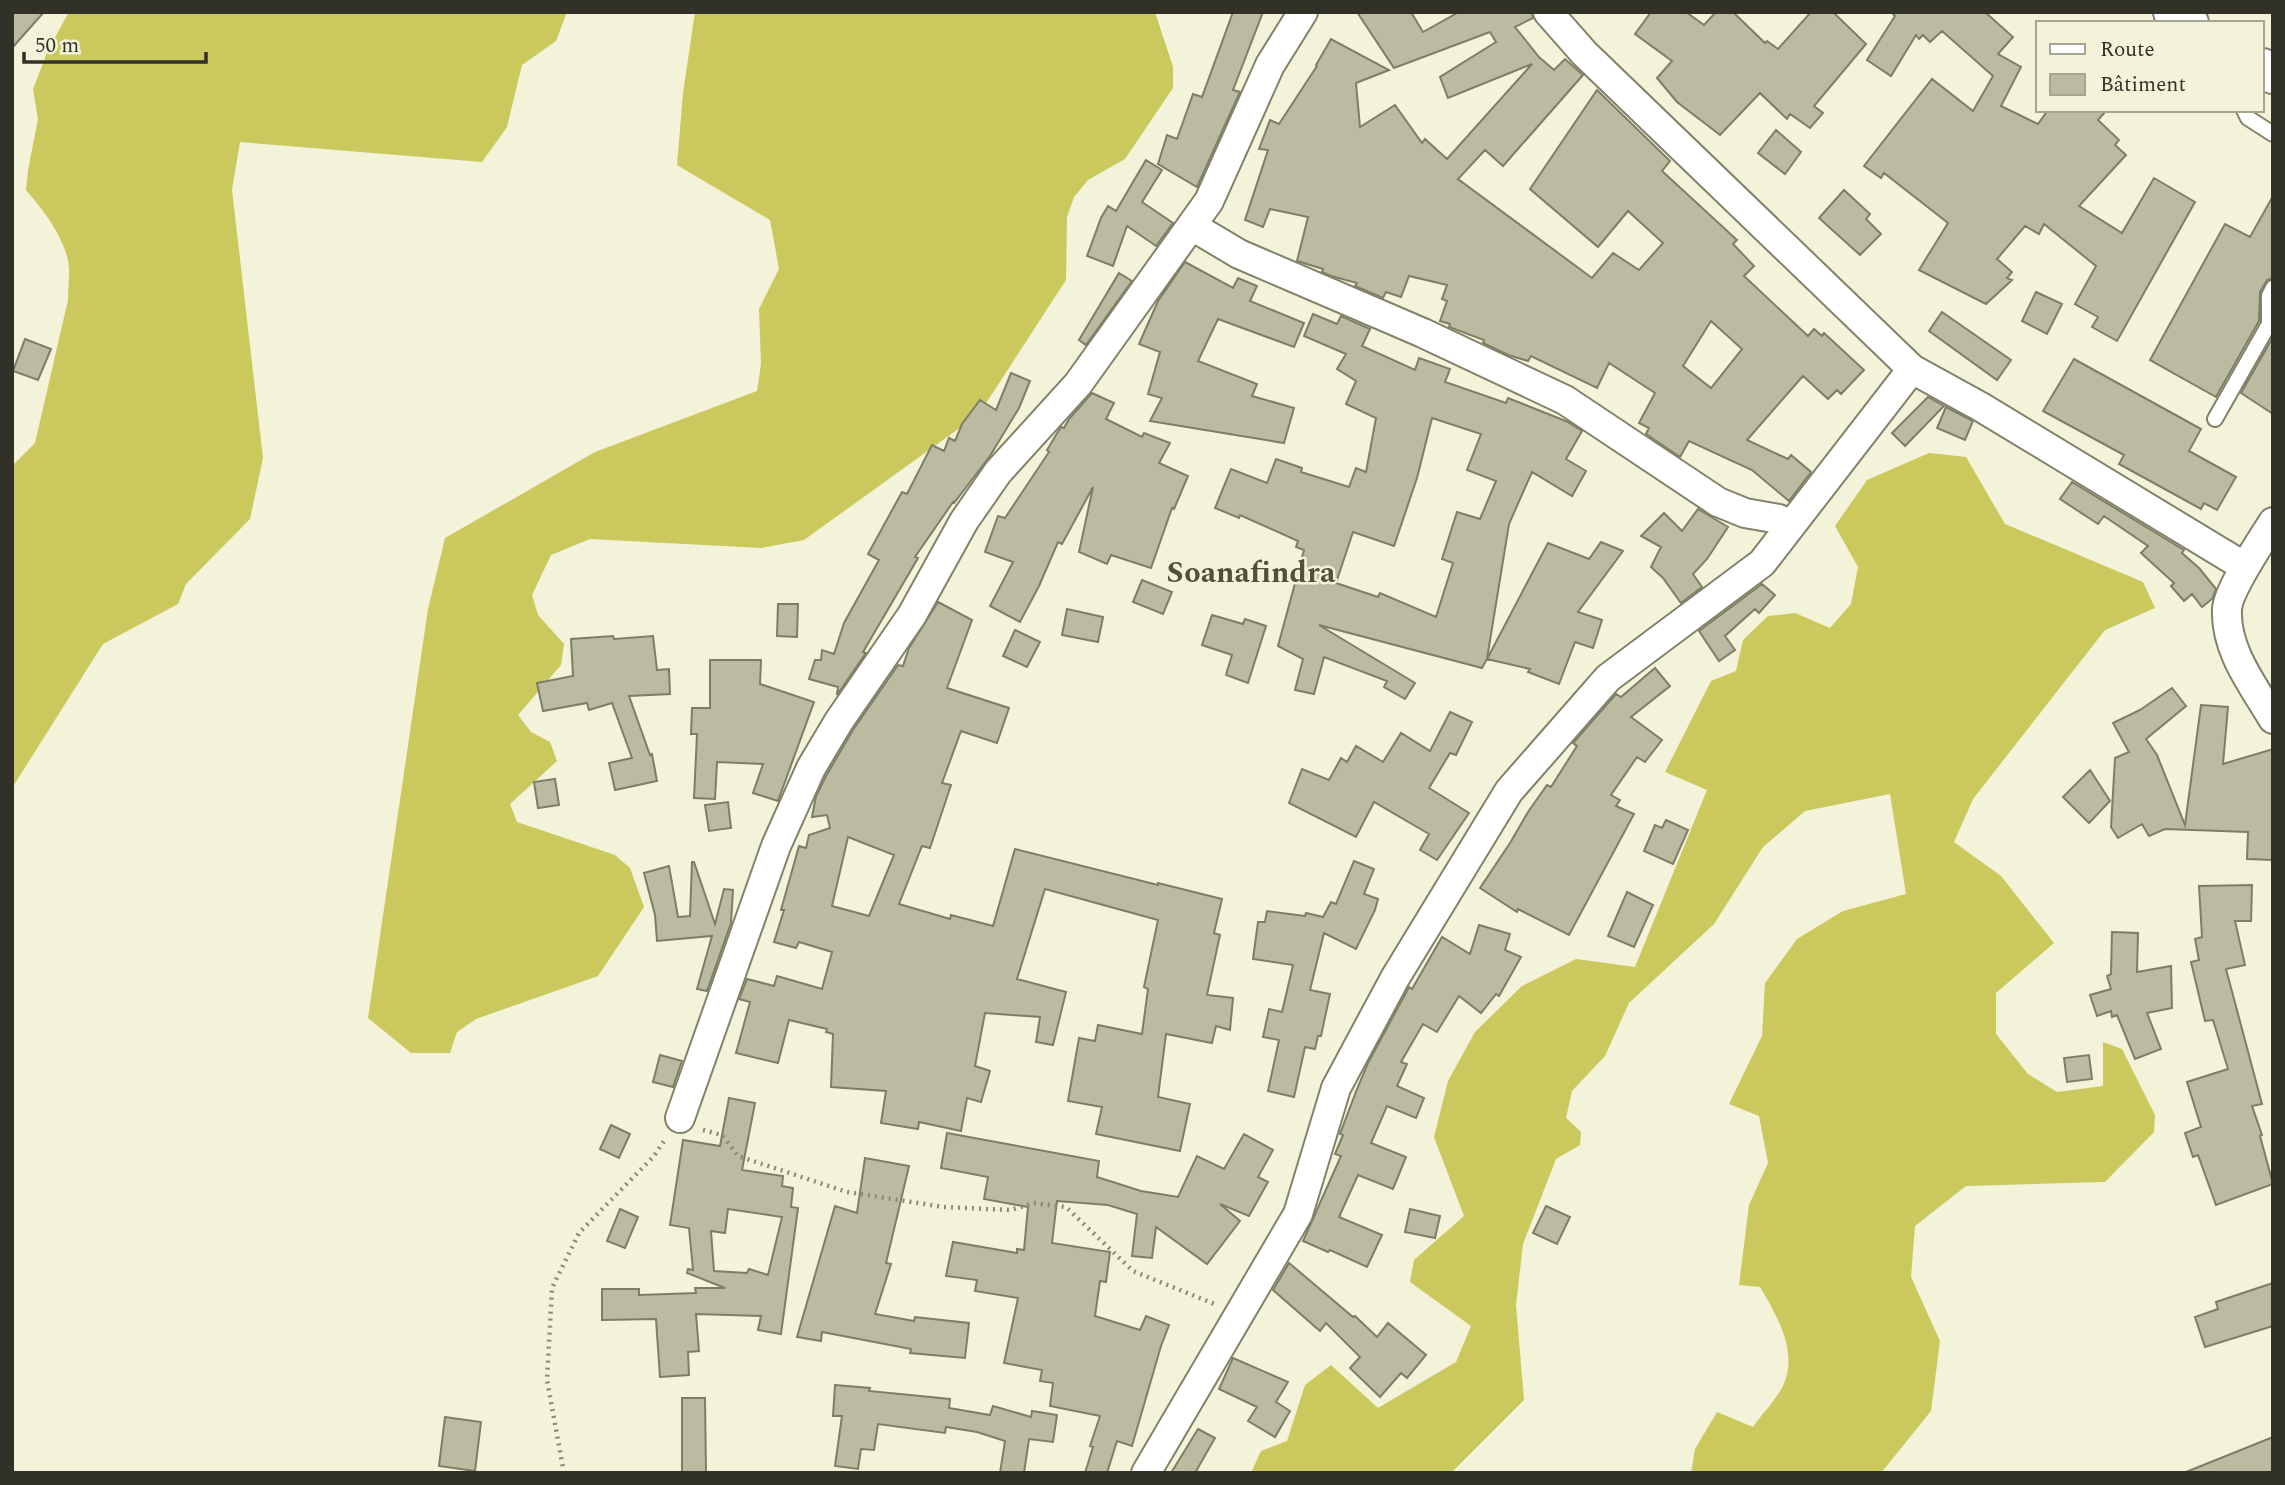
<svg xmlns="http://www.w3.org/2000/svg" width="2285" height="1485" font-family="Spectral,serif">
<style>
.forest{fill:#cbc85d}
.building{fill:#bbbba2;stroke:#7e7e66;stroke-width:2;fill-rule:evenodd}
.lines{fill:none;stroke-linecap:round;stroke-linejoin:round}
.service-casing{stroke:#82826a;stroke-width:18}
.minor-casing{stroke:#82826a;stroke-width:32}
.secondary-casing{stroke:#82826a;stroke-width:42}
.path{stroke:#8a8a78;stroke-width:4.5;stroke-dasharray:2 5;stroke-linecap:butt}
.service{stroke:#fff;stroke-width:14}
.minor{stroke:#fff;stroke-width:28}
.secondary{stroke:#fff;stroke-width:38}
.labels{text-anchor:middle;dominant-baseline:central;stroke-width:5;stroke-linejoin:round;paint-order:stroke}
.district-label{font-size:30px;font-weight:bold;fill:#51513b;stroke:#f2f3d8}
</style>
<rect width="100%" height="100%" fill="#f2f3d8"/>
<path class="forest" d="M69,12H567L556,41L522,65L507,127L482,162L240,142L232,190L263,458L250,519L186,584L178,604L103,644L12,788V466L35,443L68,300C68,286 71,269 67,256C59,230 43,210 26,190L28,170L38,119L33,89L48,50Z
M695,12H1155L1173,67V88L1125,159L1088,180L1074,197L1067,217L1066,280L979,414L804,540L761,548L590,539L551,555L532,595L538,615L564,644L561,665L518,715L531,732L550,742L557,761L510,804L517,822L615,855L630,868L644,907L598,976L476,1019L457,1032L450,1053H411L368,1018L428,609L445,538L595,452L757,391L761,364L759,309L779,269L770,220L677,165L683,93Z
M1929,453L1966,457L2005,524L2143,582L2155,608L2105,630L1973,799L1954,842L2001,876L2054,943L1996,993V1034L2028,1074L2057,1092L2103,1086V1042L2122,1049L2155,1115L2154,1132L2105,1182L1966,1186L1915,1226L1911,1277L1940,1341L1931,1411L1881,1473H1691L1695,1449L1717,1412L1753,1427C1762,1414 1776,1400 1783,1386C1799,1352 1777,1316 1760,1287L1739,1285L1749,1205L1768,1163L1759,1116L1729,1104L1762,1036L1765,983L1797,939L1843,911L1906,894L1890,794L1805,811L1763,847L1714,924L1629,1003L1605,1056L1572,1091L1566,1118L1581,1132L1580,1145L1556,1159L1523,1244L1516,1305L1524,1400L1451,1473H1251L1261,1451L1287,1441L1305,1385L1331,1365L1378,1408L1456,1362L1471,1326L1410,1282L1414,1260L1464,1216L1434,1137L1448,1081L1475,1032L1522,986L1576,959L1635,967L1707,790L1665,772L1711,681L1736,671L1743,640L1768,616L1795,613L1830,628L1851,604L1858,567L1835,526L1867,480Z"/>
<path class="building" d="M12,12H44L12,48Z
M1233,12H1263L1233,90L1240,92L1197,187L1158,164L1167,135L1177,139L1193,94L1202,97Z
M1357,12H1411L1423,32L1459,12H1532L1533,18L1515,27L1539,57L1554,70L1565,59L1583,75L1503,166L1485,150L1458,179L1592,278L1613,253L1639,270L1663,243L1628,211L1598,247L1530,189L1597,90L1670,161L1662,171L1737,240L1733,244L1754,266L1744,276L1808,336L1814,329L1822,336L1824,333L1864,370L1841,394L1837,390L1828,399L1803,376L1747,440L1788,459L1791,455L1811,472L1789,501L1752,470L1689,441L1680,457L1646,434L1649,428L1639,423L1655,393L1609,363L1597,388L1531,356L1528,361L1508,355L1483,343L1484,340L1449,327L1450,324L1440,321L1447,301L1442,299L1447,285L1409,276L1401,297L1386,292L1383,298L1355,286L1357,283L1331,276L1322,272L1323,269L1297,261L1308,217L1270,209L1263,227L1245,220L1268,150L1259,149L1270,120L1279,124L1317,66L1316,65L1331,39L1389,70L1356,83L1360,127L1395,105L1422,143L1425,139L1447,159L1532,64L1448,98L1440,77L1496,42L1490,32L1394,68ZM1711,321L1742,349L1711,388L1683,366Z
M1651,12H1686L1704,25L1716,12H1733L1765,43L1767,41L1778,49L1811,12H1833L1866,44L1814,106L1823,113L1810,128L1790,114L1787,119L1760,93L1720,135L1677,102L1657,78L1672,61L1635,34Z
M1891,12H1985L2013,37L1998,54L2021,67L2001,106L2038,124L2048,110H2107L2098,120L2119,140L2115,145L2126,155L2079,206L2122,233L2154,178L2195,202L2117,341L2092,327L2098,317L2075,304L2096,266L2044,224L2039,234L2025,226L1997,259L2012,272L2007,278L2012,280L1986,304L1919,270L1948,223L1884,173L1881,178L1864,166L1932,79L1973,111L1993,76L1942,31L1930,42L1923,35L1919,39L1916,35L1891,76L1867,60L1895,16Z
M1776,130L1801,152L1785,174L1758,153Z
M1146,160L1162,170L1142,202L1173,223L1156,246L1127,226L1113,266L1087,256L1101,218L1108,206L1116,211Z
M1844,190L1870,214L1866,219L1881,234L1860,255L1819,218Z
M2273,196V278L2267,280L2260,292L2259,321L2216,397L2150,360L2225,224L2250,237Z
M1185,262L1233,288L1238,278L1257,286L1250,301L1304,323L1294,347L1218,319L1198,361L1257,384L1252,396L1294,408L1284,443L1150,421L1162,398L1148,394L1160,352L1139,344L1158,301Z
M1119,273L1132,281L1086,345L1079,340Z
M2036,292L2062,304L2047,334L2022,321Z
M1942,312L2011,360L1997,380L1929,331Z
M1313,314L1337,324L1341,316L1370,329L1362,346L1415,370L1419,358L1450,369L1445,382L1506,403L1508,398L1568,422L1582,431L1566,459L1586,471L1572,496L1532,472L1509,524L1487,659L1482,668L1319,625L1415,683L1405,699L1384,687L1387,681L1324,657L1314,694L1295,690L1303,659L1278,646L1304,550L1296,547L1298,541L1240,515L1239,518L1215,508L1231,469L1267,483L1276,459L1302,468L1301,472L1349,487L1356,468L1366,472L1376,418L1346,404L1356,381L1337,369L1346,354L1304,336ZM1432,418L1481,434L1467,470L1496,481L1480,519L1457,512L1442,559L1453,563L1436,617L1380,593L1378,597L1336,583L1353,532L1394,546L1417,478Z
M2273,337V414L2241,393Z
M25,339L51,349L38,380L13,371Z
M2074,359L2201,429L2189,451L2236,477L2217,510L2204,503L2201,509L2119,464L2124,455L2043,411Z
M1011,373L1030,381L1019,408L990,456L954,503L953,502L915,557L918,558L863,652L866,653L837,695L838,687L809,679L815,660H821L822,650L834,654L844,623L879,560L868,554L902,492L907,494L932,445L944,451L949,438L955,441L962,424L980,400L996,410Z
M1092,393L1114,403L1106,419L1142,437L1144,433L1170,443L1159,463L1188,476L1174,509L1172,508L1151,568L1111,555L1107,564L1079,552L1093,487L1062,544L1058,542L1039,586L1020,622L990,606L1013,562L985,552L998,516L1005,518L1049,452L1047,450L1059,430L1061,427L1064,428L1069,419Z
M1928,397L1944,406L1905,446L1892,433Z
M1946,407L1973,421L1965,440L1937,428Z
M2072,482L2184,550L2182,553L2199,568L2216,589L2212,599L2202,607L2192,594L2184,601L2171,586L2174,583L2141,553L2148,546L2104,516L2098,524L2060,499Z
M1698,509L1728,527L1707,559L1693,574L1702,587L1681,603L1663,578L1651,567L1661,547L1641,536L1664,513L1682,531Z
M1601,542L1623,551L1578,612L1602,620L1593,648L1575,642L1559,684L1528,672L1530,669L1487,659L1548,543L1589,559Z
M1142,580L1172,592L1163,614L1133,602Z
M1762,584L1775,595L1759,613L1755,609L1725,636L1735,650L1719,661L1699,631Z
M938,602L972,620L947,688L1009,708L997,743L961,731L942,783L951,785L930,848L922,846L899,904L950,919L951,915L993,926L1015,849L1158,885V883L1222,899L1214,933L1220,935L1207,995L1233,998L1230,1030L1216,1026L1212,1043L1166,1034L1158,1097L1190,1104L1180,1151L1096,1134L1102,1107L1068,1101L1079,1038L1095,1041L1098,1025L1142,1034L1148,989L1144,987L1158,920L1045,889L1017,979L1066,992L1053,1045L1036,1042L1040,1017L985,1013L975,1066L990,1071L981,1102L967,1098L961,1131L919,1122L918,1129L881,1123L886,1091L831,1087L833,1034L826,1032L827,1029L789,1020L778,1063L736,1053L750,1002L739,999L747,979L774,986L777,976L822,989L832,952L799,942L796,948L774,942L784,910H781L799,846L806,848L809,835L830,828L827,815L812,817L816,796L826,776L853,730L898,665L903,666L909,648ZM848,837L894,855L869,916L832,906Z
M778,604H798L797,637L777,636Z
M1067,609L1103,617L1098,642L1062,635Z
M1212,615L1243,624L1245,619L1266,626L1248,683L1226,675L1232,655L1202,645Z
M1015,630L1040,642L1027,667L1003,656Z
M613,636L614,639L653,636L657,670L669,669L670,694L629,696L650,755L652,754L657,781L615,790L609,763L632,758L612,703L589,710L587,703L543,711L537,683L573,676L571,639Z
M710,660H761L760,684L814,702L778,801L753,793L763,764L717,762L715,799L694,798L697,734H691L692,708H710Z
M1655,668L1670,686L1631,717L1662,740L1645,762L1637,757L1611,795L1620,800L1616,806L1634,814L1569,935L1518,909L1517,912L1480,888L1510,843L1528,812L1547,785L1551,787L1577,746L1573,743L1616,694L1621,697Z
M2172,688L2186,706L2146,739L2157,755L2185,825L2201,705L2228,707L2223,764L2273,749V860L2247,859L2248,832L2165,829L2149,836L2142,824L2118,838L2111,827L2115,758L2129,752L2113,723L2140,710Z
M1450,712L1472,722L1456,755L1450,753L1429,788L1469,813L1437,860L1420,850L1429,834L1374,802L1356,837L1289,803L1302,769L1329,780L1341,758L1347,762L1356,746L1383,762L1401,733L1430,751Z
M2090,770L2110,801L2089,823L2063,797Z
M555,779L559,805L538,808L534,782Z
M728,802L731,828L709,831L705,805Z
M1666,820L1688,830L1673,864L1644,851L1655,825L1662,828Z
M1354,861L1374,869L1364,894L1378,899L1375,910L1356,949L1324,933L1310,990L1330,994L1321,1036H1318L1315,1049L1305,1047L1294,1097L1268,1091L1279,1040L1263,1037L1269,1009L1282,1012L1293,965L1253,959L1258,922H1265L1267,911L1305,916L1306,913L1323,917L1331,902L1336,904Z
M692,862H694L715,924L724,889L733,890L731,923L707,991L697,989L712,936L657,941L655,915L644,873L669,866L678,917L690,916Z
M2252,885L2251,921H2235L2245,965L2226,969L2262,1104L2252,1106L2262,1135L2260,1136L2273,1184L2216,1205L2198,1155L2193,1157L2185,1133L2201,1127L2187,1082L2228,1069L2213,1020L2205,1021L2191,962L2199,960L2195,939L2202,937L2199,886Z
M1627,892L1653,905L1634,947L1608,936Z
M1479,925L1510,934L1505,950L1521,957L1499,996L1496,994L1481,1013L1459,996L1437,1032L1423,1024L1401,1062L1407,1064L1397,1086L1424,1098L1416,1118L1387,1106L1371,1143L1406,1157L1393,1189L1358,1175L1339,1217L1382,1235L1367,1267L1330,1250L1328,1252L1303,1241L1341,1156L1335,1154L1343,1135L1340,1134L1357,1089L1368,1063L1409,987L1412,989L1442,937L1470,954Z
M2112,932L2138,933L2137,972L2171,966L2172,1008L2147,1013L2161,1049L2135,1059L2117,1015L2112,1017L2111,1011L2097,1016L2090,995L2111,989L2107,976L2111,974Z
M660,1055L682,1061L673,1087L653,1082Z
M2089,1055L2092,1079L2067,1082L2064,1058Z
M729,1098L755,1103L742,1170L783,1176L782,1186L793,1188L791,1207L798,1208L781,1334L758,1330L761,1316L696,1314L699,1351L688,1352L689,1375L660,1377L656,1319L602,1320V1289H639V1295L696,1293L695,1288H725L687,1273L688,1269L693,1270L689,1228L670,1225L683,1140L720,1146ZM728,1209L782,1217L768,1275L749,1269L747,1273L714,1271L711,1231L725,1233Z
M611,1125L630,1134L619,1158L600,1149Z
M947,1133L1099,1161L1097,1177L1141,1191L1178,1197L1197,1156L1224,1169L1244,1134L1273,1150L1258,1177L1268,1182L1249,1216L1220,1204L1240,1221L1207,1264L1156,1227L1152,1258L1132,1256L1137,1214L1108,1205L1057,1201L1052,1243L1110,1252L1106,1282L1100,1281L1095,1316L1140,1330L1146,1316L1169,1325L1161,1346L1132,1446L1117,1441L1107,1473H1085L1093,1447L1090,1446L1100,1416L1050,1406L1053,1383L1040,1381L1042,1370L1004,1363L1018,1298L975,1291L977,1280L946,1276L953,1242L1017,1253V1249L1024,1250L1028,1207L984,1199L988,1177L941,1168Z
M865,1158L909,1166L886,1263L891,1264L875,1314L914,1321L915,1317L969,1323L965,1358L910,1353L911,1349L822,1332L821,1341L797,1337L835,1206L857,1213Z
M1546,1206L1570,1217L1557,1244L1533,1233Z
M620,1209L638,1217L625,1248L607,1241Z
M1410,1209L1440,1216L1435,1238L1405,1232Z
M1289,1263L1353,1317L1355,1316L1377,1337L1388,1323L1426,1355L1407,1378L1401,1373L1380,1397L1350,1368L1360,1357L1326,1323L1320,1331L1273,1290Z
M2273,1283V1326L2205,1347L2195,1317L2218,1309L2216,1302Z
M1233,1358L1288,1382L1276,1402L1290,1411L1275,1437L1248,1421L1257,1407L1219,1389Z
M835,1385L870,1388L869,1391L950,1399L949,1408L990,1415L993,1406L1031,1417L1032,1411L1057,1415L1053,1442L1029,1439L1024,1473H1000L1005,1441L977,1432L946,1427L945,1433L878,1424L874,1450L861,1449L858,1469L835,1466L842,1416H833Z
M682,1398H705L706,1473H682Z
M445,1417L481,1422L475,1471L439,1466Z
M1198,1429L1215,1438L1195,1473H1171Z
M2273,1437V1473H2186V1472Z"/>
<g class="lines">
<defs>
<path id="service" d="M2244,110L2248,118L2273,134
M2215,419L2269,324V296L2273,288"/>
<path id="minor" d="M1548,12L1584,53L1912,369L1981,407L2245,567
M1192,226L1239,254L1423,333L1565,400L1718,502L1745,513L1779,519
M2273,522C2262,540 2228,590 2227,609C2225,650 2253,685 2273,719
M680,1118L776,846L811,768L839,721L912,615L964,521L998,472L1078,384L1209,201L1270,65L1303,12
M1146,1473L1298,1214L1336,1088L1395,978L1509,791L1608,678L1762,563L1912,369"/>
<path id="secondary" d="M2173,12L2189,23
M2262,68L2273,74"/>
</defs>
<use href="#service" class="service-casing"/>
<use href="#minor" class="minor-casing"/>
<use href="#secondary" class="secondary-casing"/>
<path class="path" d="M703,1130L722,1135L738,1156L847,1192L944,1207L1011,1210L1033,1203L1066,1207L1133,1271L1217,1305
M564,1473L547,1380L552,1288L579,1233L654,1156L666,1138"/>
<use href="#service" class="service"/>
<use href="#minor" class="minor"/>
<use href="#secondary" class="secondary"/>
</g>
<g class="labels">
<g class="district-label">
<text x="1251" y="573">Soanafindra</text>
</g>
</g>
<rect width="2285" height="1485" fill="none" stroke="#313127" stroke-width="28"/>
<rect x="2036" y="21" width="228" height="91" fill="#f2f3d8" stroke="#a5a591" stroke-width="2"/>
<rect x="2050" y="44" width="35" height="10" fill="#ffffff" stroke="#a5a591" stroke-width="2"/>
<text x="2100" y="56" font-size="21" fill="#313127">Route</text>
<rect x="2050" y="74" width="35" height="21" fill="#bbbba2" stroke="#a5a591" stroke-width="2"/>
<text x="2100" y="91" font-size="21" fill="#313127">Bâtiment</text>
<path d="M24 52v10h182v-10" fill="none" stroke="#313127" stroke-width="3.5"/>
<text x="35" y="52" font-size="21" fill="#313127" stroke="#f2f3d8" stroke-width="5" paint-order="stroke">50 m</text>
</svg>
